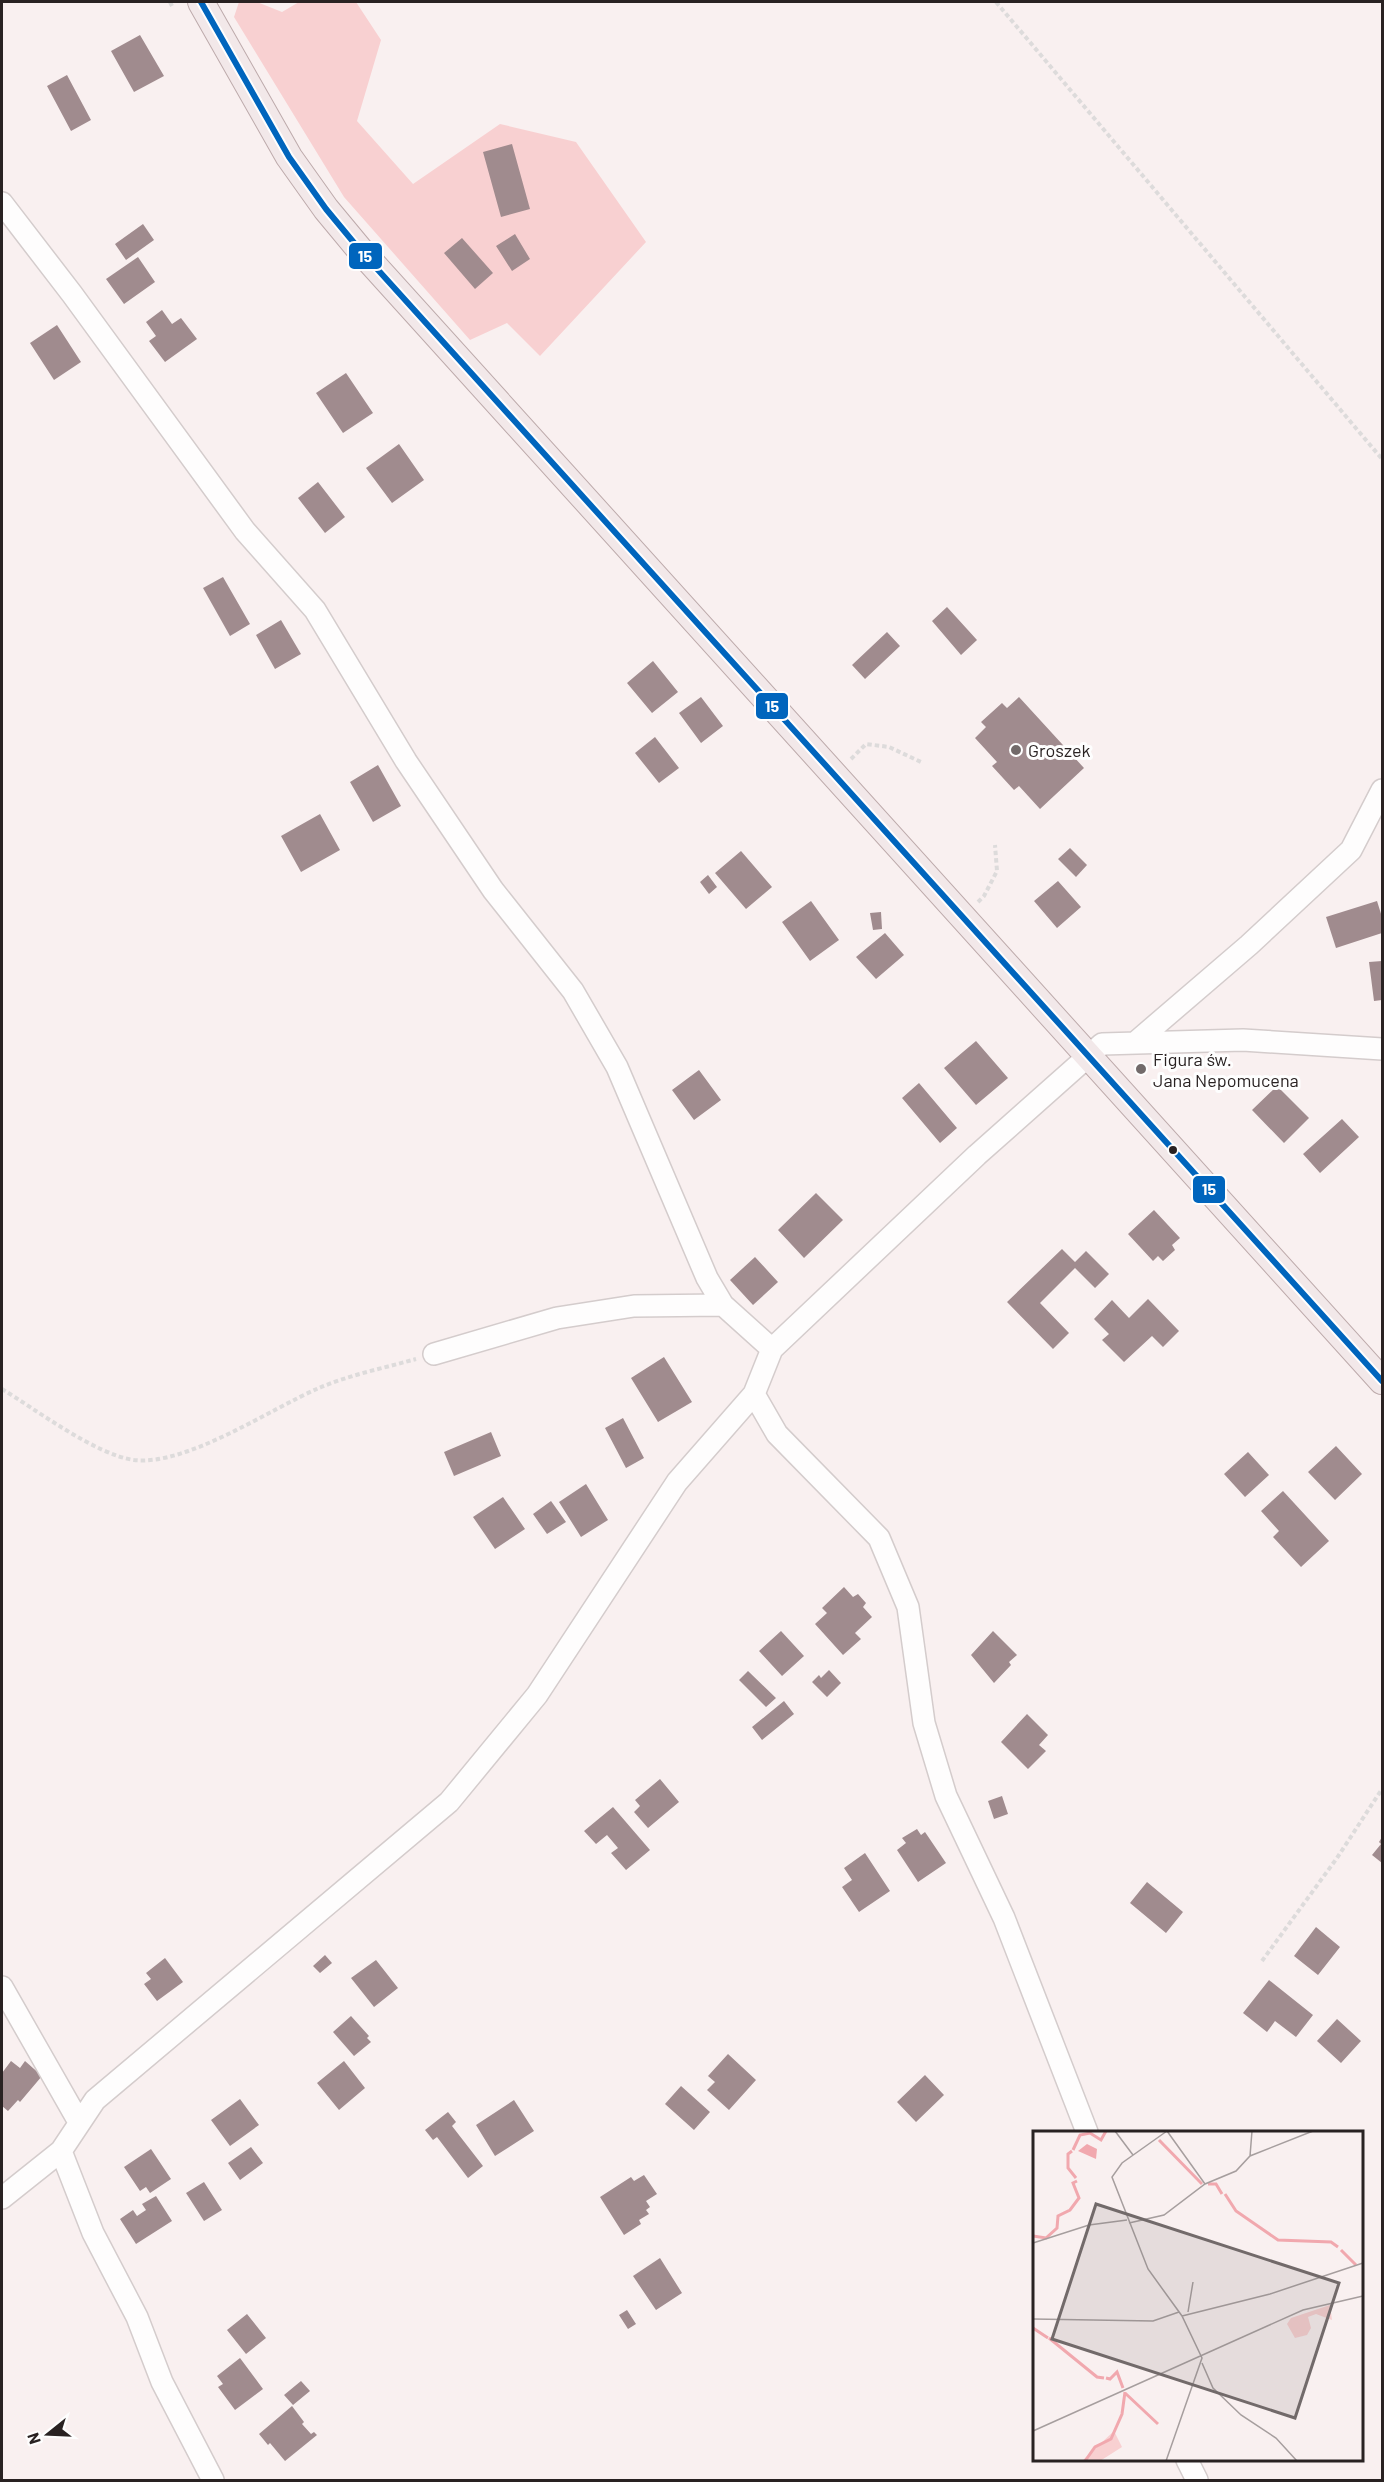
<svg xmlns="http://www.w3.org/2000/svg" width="1384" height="2482" font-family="Barlow,sans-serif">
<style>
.green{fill:#f8d0d1}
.building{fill:#a08b8e}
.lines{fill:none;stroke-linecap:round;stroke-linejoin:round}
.minor-casing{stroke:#d4cccc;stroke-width:24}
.major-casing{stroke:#bdaaab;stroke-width:28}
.path{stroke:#dddbdb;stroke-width:4;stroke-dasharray:4.5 3;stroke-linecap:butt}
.minor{stroke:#fefdfd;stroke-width:21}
.major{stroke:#f2e8e9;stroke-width:26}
.bus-1-casing{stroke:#fefefe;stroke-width:10}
.bus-1{stroke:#0065bd;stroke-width:6}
.poi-dot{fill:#726a6a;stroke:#fefefe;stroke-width:2}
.bus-dot{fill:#292222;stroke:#fefefe;stroke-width:2}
.labels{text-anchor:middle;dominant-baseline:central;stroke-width:6;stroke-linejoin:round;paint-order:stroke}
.poi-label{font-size:18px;fill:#292222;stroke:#fefefe;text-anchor:start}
.inset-river{fill:none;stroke:#f1a8ae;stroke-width:3}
.inset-road{fill:none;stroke:#a69e9e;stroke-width:1.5}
.view{fill:#726a6a;fill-opacity:0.15;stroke:#726a6a;stroke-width:3}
.inset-edge{fill:none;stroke:#292222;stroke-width:3}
.line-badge{stroke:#fefefe;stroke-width:2}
.badge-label{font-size:16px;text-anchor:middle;font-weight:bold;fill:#fff}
</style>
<rect width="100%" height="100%" fill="#f9f0f0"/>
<path class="green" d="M239,2H257L282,12L299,2H356L381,40L357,121L413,184L500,124L576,142L646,242L540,356L507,323L470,340L344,197L234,17Z"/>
<path class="building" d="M140,35L164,76L134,92L111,51Z
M67,75L91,120L71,131L47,86Z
M512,144L530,209L501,217L483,152Z
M143,224L154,240L126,260L115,244Z
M515,234L530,259L512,271L496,246Z
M462,238L493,273L475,289L444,253Z
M138,257L155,282L124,304L106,279Z
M162,310L172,324L181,318L197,339L165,362L149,341L156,336L146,322Z
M57,325L81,362L54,380L30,343Z
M346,373L373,413L343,433L316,393Z
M399,444L424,480L392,503L366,468Z
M318,482L345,517L325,533L298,498Z
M223,577L250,624L230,636L203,588Z
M947,607L977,640L961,655L932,621Z
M281,620L301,654L275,669L256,635Z
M887,632L900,646L865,679L852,665Z
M653,661L678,692L652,713L627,683Z
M701,697L723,726L701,743L679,713Z
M1019,697L1084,768L1040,809L1019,786L1014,790L992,766L997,762L975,738L986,727L981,722L1002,703L1007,708Z
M655,737L679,768L659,783L635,753Z
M378,765L401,806L373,822L350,782Z
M320,814L340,850L301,872L281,836Z
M1070,848L1087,865L1076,877L1058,859Z
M741,851L772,887L746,909L715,873Z
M708,875L717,887L709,894L700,882Z
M1058,881L1081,907L1057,928L1034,901Z
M811,901L839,940L810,961L782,922Z
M1377,901L1382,917V933L1336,948L1326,917Z
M881,912L882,929L873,930L870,913Z
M885,933L904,955L876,979L856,957Z
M1382,961V1000L1374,1001L1369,962Z
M976,1041L1008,1078L976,1105L944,1068Z
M699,1070L721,1100L694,1120L672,1090Z
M919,1083L957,1128L940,1143L902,1098Z
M1277,1086L1309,1118L1284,1143L1252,1110Z
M1342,1119L1359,1137L1320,1173L1303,1154Z
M816,1193L843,1220L804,1258L778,1230Z
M1154,1210L1180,1238L1172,1245L1175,1250L1163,1261L1158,1256L1153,1261L1128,1234Z
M1062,1249L1075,1262L1086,1251L1109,1274L1095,1288L1075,1268L1040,1303L1069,1333L1053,1349L1007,1302Z
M755,1257L778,1282L753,1305L730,1280Z
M1148,1299L1179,1331L1163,1347L1152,1336L1124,1362L1102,1340L1109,1334L1094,1319L1112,1300L1129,1318Z
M664,1357L692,1402L658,1422L631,1378Z
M623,1418L644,1458L626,1468L605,1428Z
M491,1432L501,1456L454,1476L444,1452Z
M1336,1446L1362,1474L1335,1500L1308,1472Z
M1248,1452L1269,1475L1245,1497L1224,1474Z
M586,1484L608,1520L581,1537L559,1502Z
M1283,1491L1329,1541L1301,1567L1273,1537L1279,1531L1261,1511Z
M503,1497L525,1529L495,1549L473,1517Z
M551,1501L566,1522L547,1534L533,1514Z
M844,1587L853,1597L858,1594L866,1603L863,1607L872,1617L855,1633L861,1639L843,1655L815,1624L827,1613L822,1608Z
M781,1631L804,1656L782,1676L759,1651Z
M993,1631L1017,1655L1009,1662L1011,1665L994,1683L971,1655Z
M829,1670L841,1683L827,1697L812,1682L819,1675L821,1678Z
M748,1671L776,1698L766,1707L739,1680Z
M784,1701L794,1714L762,1740L752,1727Z
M1027,1714L1048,1735L1039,1745L1046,1751L1028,1769L1001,1742Z
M660,1779L679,1802L648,1828L634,1812L640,1806L635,1800Z
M1002,1796L1008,1814L994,1819L988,1801Z
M613,1807L650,1850L626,1870L611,1853L618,1848L607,1835L596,1844L584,1831Z
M917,1829L921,1835L925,1832L946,1863L918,1882L897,1850L906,1843L902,1838Z
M1382,1837V1863L1372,1855L1381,1844L1379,1842Z
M865,1853L890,1891L859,1912L842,1887L852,1880L844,1868Z
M1147,1882L1183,1912L1166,1933L1130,1903Z
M1316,1927L1340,1947L1318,1975L1294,1956Z
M325,1955L332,1963L320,1973L313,1966Z
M165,1958L183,1982L157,2001L144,1984L151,1979L146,1973Z
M376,1960L398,1988L374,2007L351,1978Z
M1269,1980L1313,2015L1296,2037L1275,2021L1267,2032L1243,2013Z
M351,2016L369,2036L367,2038L371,2042L354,2056L333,2032Z
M1337,2019L1361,2041L1341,2063L1317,2041Z
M728,2054L756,2080L729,2110L707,2090L715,2082L708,2076Z
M11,2061L20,2068L25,2061L42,2076L20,2102L18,2100L8,2111L2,2106V2073Z
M344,2061L365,2088L339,2110L317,2083Z
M925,2075L944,2095L916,2122L897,2102Z
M681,2086L710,2112L694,2130L665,2104Z
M240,2099L259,2125L230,2146L211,2120Z
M514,2100L534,2131L495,2156L476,2125Z
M448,2112L456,2122L452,2126L483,2166L468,2178L437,2137L433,2140L425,2130Z
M251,2147L263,2163L240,2180L228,2163Z
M151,2149L171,2179L150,2193L146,2187L140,2191L124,2167Z
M644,2175L657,2194L646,2201L650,2207L646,2210L649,2214L639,2220L641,2224L624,2235L600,2197L631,2177L634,2181Z
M204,2182L222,2210L204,2221L186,2193Z
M156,2196L172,2221L136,2244L120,2219L133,2210L137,2216L146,2210L142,2204Z
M660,2258L682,2293L656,2310L633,2276Z
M627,2310L636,2324L628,2329L619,2315Z
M247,2314L266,2338L246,2354L227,2330Z
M240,2358L263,2389L235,2410L218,2387L223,2384L217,2376Z
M301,2381L310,2391L293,2405L284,2395Z
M292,2406L304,2422L302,2424L311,2434L314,2432L317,2435L285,2461L270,2443L268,2445L259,2434Z"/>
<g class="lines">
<defs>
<path id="minor" d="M2,203L72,294L245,531L315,610L406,761L493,890L573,991L617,1067L707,1278L723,1305L772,1349
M1136,1042L1249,945L1351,850L1382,790
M434,1354L557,1318L634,1306L723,1305
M754,1394L777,1434L879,1538L908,1607L924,1723L946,1796L1004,1918L1087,2132
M2,1987L79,2122
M61,2151L93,2233L137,2317L162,2382L213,2480
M2,2198L61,2151L95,2100L449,1802L537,1695L677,1482L754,1394L772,1349L977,1155L1102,1044L1243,1040L1382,1049
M1187,2460L1197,2480"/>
<path id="major" d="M201,2L289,157L326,209L360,250L1382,1381"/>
</defs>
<use href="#minor" class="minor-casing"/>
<use href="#major" class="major-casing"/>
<path class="path" d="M170,2L172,6
M996,2L1382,459
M851,759L866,744L889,747L921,762
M978,902L984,896L997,871L995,845
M2,1389C35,1409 96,1455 134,1460C187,1466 270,1409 319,1388C349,1375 384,1368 416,1359
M1262,1961L1337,1858L1382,1789"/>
<use href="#minor" class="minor"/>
<use href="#major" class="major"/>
<defs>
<path id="bus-1" d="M201,2L289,157L326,209L360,250L1382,1381"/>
</defs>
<use href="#bus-1" class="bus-1-casing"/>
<use href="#bus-1" class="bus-1"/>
</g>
<g class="poi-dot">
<circle cx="1016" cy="750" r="6"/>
<circle cx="1141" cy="1069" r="6"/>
</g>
<circle class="bus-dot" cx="1173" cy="1150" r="5"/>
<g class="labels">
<g class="poi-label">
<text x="1028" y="750">Groszek</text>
<text x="1153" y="1059">Figura św.<tspan x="1153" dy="21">Jana Nepomucena</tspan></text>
</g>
</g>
<g transform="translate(1033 2131)">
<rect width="330" height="330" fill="#f9f0f0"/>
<path d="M297,174L299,189L283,183L275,186L278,197L274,204L262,207L254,193L258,187ZM81,300L89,316L67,330H49Z" fill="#f8d0d1"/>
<path d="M54,13L64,18L63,28L45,20Z" fill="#f1a8ae"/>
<path class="inset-river" d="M126,9L169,53M40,19L47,4L57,2L68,9L73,0M39,20L35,23V37L43,47M175,53H183L189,63M192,63L203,80L245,109L298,111L305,116M0,105L13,107L24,97L25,85L37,79L46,67L40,52L44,50M308,119L323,134M0,197L15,207M16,207L64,246L71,247M73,247L77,248L84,241L90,257M92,262L125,293M52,330L62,316L78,308L89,283L92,261"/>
<path class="inset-road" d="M82,0L100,24M134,0L172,53M217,25L219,0M96,92L131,84L172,53L203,40L217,25L280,0M0,112L56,94L94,89M155,181L160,151M149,185L237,163L330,132M0,188L120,190L146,181M169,232L180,257L208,284L243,307L264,330M0,300L270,179L330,165M133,330L169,227L149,185L115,138L79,46L89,32L134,0"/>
<path class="view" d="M63,73L306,152L262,287L19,208Z"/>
<rect width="330" height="330" class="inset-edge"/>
</g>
<g class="line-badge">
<rect x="348" y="242" width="35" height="28" rx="6" fill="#0065bd"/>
<rect x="755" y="692" width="34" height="28" rx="6" fill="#0065bd"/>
<rect x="1192" y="1175" width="34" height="29" rx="6" fill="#0065bd"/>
</g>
<g class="badge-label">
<text x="365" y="262">15</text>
<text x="772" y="712">15</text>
<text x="1209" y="1195">15</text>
</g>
<rect width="1384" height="2482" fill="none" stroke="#292222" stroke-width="6"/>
<g transform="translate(48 2434) rotate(252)" stroke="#fefefe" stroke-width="4.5" paint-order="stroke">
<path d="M0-4.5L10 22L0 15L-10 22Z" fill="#292222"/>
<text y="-9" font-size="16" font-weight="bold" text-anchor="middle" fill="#292222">N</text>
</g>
</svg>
